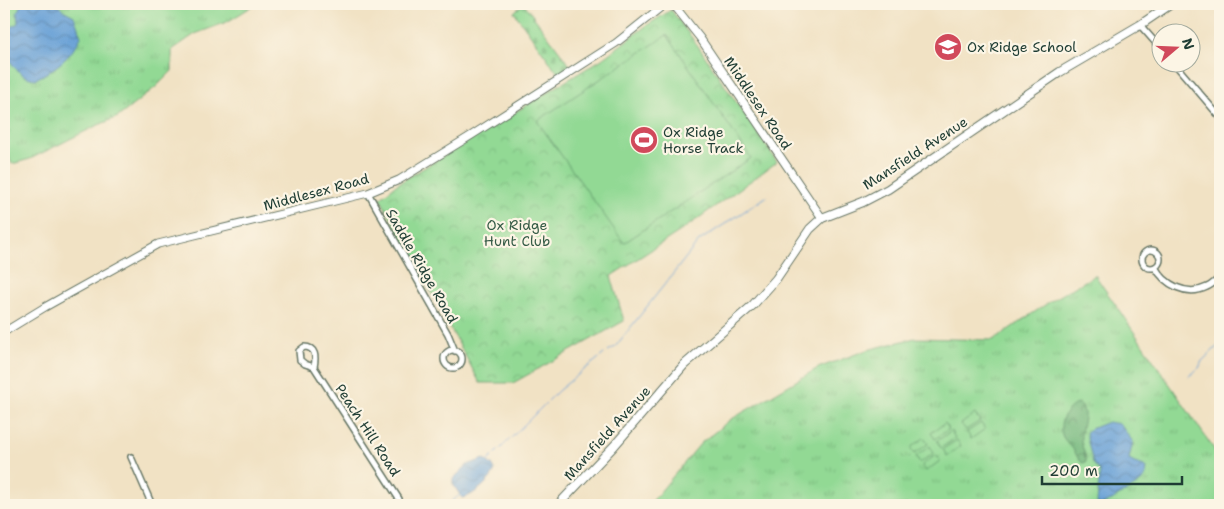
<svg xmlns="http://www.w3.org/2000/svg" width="1224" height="509" font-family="'Shantell Sans',sans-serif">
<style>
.grass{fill:url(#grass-tufts);stroke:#588b64}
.forest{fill:url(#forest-crowns);stroke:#4a7b59}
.cemetery{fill:url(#cemetery-stones);stroke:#588b64}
.park{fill:url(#park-crowns);stroke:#588b64}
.pitch{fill:#92d994;stroke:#588b64}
.water{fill:url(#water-waves);stroke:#446f86}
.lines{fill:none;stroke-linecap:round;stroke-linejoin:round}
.stream{stroke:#69a1d7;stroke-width:1}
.street-casing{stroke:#687766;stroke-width:8}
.secondary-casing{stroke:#687766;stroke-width:9}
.primary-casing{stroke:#687766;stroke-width:10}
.street{stroke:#fff;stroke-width:5}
.secondary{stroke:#fff;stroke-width:7}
.primary{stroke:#fff;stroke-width:8}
.labels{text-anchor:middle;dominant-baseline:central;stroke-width:4.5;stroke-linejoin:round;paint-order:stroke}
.poi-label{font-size:14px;fill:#1f3d34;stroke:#fcf5e5;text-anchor:start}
.street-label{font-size:14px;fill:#1f3d34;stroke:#fcf5e5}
.park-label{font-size:14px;fill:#365c47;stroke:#fcf5e5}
</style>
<defs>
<pattern id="grass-tufts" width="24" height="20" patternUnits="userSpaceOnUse" patternTransform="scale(1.25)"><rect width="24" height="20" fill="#92d994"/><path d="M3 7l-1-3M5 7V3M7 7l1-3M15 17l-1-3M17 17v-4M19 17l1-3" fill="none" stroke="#7dbb80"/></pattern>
<pattern id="forest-crowns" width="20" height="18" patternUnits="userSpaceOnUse" patternTransform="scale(1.25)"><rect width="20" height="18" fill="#75b97e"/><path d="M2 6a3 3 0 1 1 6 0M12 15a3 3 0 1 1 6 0" fill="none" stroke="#5f9868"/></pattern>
<pattern id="cemetery-stones" width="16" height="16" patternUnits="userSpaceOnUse" patternTransform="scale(1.25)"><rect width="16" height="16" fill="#92d994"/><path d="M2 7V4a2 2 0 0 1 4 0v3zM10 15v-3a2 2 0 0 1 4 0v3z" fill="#7dbb80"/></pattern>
<pattern id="park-crowns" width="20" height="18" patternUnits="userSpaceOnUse" patternTransform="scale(1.25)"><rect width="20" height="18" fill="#92d994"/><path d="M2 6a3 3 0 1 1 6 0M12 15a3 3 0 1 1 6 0" fill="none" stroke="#7dbb80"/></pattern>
<pattern id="water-waves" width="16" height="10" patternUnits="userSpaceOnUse" patternTransform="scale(1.25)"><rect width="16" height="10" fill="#69a1d7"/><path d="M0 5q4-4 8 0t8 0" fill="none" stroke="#5684af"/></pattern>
</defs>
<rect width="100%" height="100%" fill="#fcf5e5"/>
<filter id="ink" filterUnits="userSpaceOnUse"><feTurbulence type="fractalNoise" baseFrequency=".02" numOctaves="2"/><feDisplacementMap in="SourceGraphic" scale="10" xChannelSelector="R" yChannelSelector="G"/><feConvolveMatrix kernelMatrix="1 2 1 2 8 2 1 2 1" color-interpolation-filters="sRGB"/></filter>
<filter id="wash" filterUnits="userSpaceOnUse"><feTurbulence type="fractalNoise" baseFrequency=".0096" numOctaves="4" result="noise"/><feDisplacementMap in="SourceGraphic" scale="20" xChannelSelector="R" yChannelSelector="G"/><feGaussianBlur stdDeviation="1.12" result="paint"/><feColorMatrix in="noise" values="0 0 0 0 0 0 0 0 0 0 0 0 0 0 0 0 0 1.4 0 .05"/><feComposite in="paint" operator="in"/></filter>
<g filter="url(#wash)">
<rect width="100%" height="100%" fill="#f1e2c4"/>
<path class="grass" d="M4,4H256L227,22L195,34L172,50V71L157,86L118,117L96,126L30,159L12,164L4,147Z
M1095,275L1220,458V505H649L701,443L730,420L818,368L867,350L915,338L993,340L1048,303Z"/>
<path class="forest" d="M1078,403C1089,412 1082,422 1081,434C1080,442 1084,451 1086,459V462L1082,463C1078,459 1076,454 1073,449C1070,445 1065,441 1063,437C1057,423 1065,409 1078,403Z"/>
<path class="cemetery" d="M524,4L572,68L560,76L514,12Z"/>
<path class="park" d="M671,10L698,46L777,162L682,230L611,276L624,321L513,383H480L380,198L396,185L602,59L646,26Z"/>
<path class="pitch" d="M667,35L751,158L624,243L537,121Z
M975,414L980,421L966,430L961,424Z
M945,423L949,429L935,439L931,433Z
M981,423L985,429L971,439L967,432Z
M951,431L955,438L941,448L937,441Z
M924,438L928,444L914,454L910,448Z
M957,440L961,446L947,456L943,449Z
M930,446L934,453L920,463L916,456Z
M936,455L940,461L926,471L922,465Z"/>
<path class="water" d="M21,4C33,4 56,0 63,10L74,16L81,37C70,58 58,67 36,79C20,78 8,63 6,47H4L5,44L4,32L18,23L17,13Z
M1108,422L1120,424L1133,442L1129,459C1134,465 1141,463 1147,468C1146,483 1137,484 1127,491C1118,496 1111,501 1102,505L1097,503L1100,472L1093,463L1086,434L1088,430Z
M484,459L492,465L495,470C492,480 472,497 462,498L453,484V479L467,465Z"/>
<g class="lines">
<path class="stream" d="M608,351L615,347L699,241L766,197
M1189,376L1199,368L1202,361L1220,344
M487,462L559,390L604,354
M447,505L461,494"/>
</g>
</g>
<g filter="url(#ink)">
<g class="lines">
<defs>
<path id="street" d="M1140,25L1162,50
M1173,62L1220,117
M368,193L448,334L455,351
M1142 259a9 9 0 1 1 18 0a9 9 0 1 1-18 0Z
M1155,267C1165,285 1187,297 1207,287C1212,285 1216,281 1220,277
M444 359a9 9 0 1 1 18 0a9 9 0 1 1-18 0Z
M314,367C316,357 316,347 304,347L299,351L300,360L305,364L314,367L399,499V505
M131,457L152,505"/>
<path id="secondary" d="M670,4L677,9L700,38L822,218
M4,332L45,307L158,244L368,193L399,180L472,135L616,43L665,4"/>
<path id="primary" d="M558,505L614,446L684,365L753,305L776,279L810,229L822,218L863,202L888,189L1060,72L1140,25L1171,4"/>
</defs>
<use href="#street" class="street-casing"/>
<use href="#secondary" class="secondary-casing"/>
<use href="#primary" class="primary-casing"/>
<use href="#street" class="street"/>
<use href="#secondary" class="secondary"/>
<use href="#primary" class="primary"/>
</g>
</g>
<defs>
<symbol id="school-disc" viewBox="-11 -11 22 22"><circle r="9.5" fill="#d1495b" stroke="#fcf5e5"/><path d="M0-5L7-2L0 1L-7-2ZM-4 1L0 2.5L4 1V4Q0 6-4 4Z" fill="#fff"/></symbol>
<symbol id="stadium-disc" viewBox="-11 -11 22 22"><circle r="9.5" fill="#d1495b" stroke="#fcf5e5"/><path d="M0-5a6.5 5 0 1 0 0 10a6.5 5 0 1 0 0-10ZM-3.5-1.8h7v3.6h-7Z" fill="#fff"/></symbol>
</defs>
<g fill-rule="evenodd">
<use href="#school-disc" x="932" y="31" width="32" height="32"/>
<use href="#stadium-disc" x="628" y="124" width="32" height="32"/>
</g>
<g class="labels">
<g class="poi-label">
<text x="967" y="47">Ox Ridge School</text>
<text x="663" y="132">Ox Ridge<tspan x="663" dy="16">Horse Track</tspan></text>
</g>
<g class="street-label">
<text transform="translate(758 103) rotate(56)">Middlesex Road</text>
<text transform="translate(915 153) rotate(-33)">Mansfield Avenue</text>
<text transform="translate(316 192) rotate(-15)">Middlesex Road</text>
<text transform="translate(422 266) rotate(60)">Saddle Ridge Road</text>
<text transform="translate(368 430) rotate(57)">Peach Hill Road</text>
<text transform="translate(607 433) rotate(-48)">Mansfield Avenue</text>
</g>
<g class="park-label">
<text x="517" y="225">Ox Ridge<tspan x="517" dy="16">Hunt Club</tspan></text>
</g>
</g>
<rect width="1224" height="509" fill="none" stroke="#fcf5e5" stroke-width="20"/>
<g transform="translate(1176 48) rotate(71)"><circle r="24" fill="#fcf5e5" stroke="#a4ab9e"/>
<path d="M0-4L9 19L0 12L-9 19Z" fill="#d1495b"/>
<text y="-8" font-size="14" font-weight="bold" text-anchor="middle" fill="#1f3d34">N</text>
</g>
<path d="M1042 476v8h140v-8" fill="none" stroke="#1f3d34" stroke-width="2.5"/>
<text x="1049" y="476" font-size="15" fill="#1f3d34" stroke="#fcf5e5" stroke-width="4" paint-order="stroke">200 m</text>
</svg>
